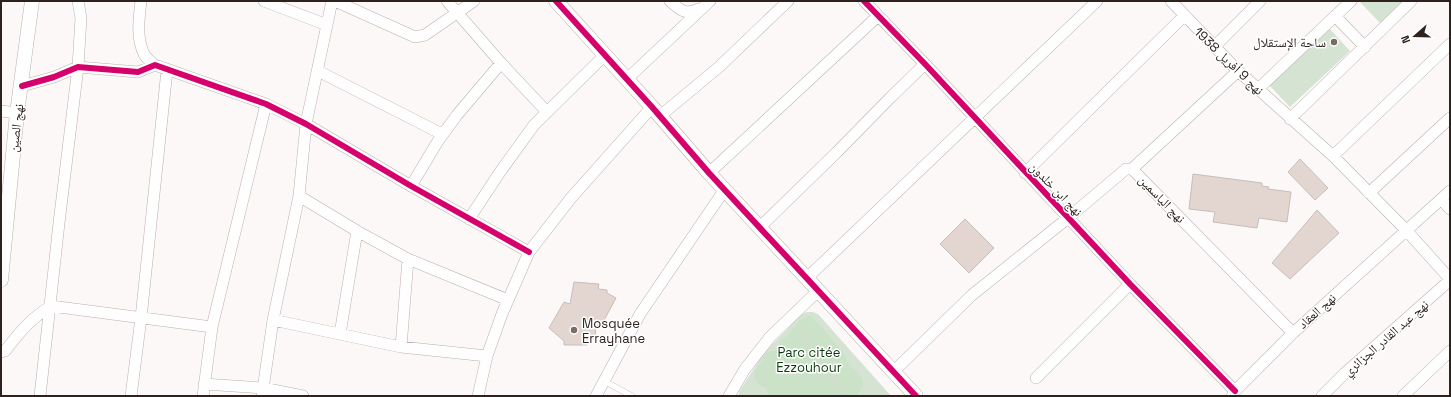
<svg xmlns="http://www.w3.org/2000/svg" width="1451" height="397" font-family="'Space Grotesk','Noto Naskh Arabic',sans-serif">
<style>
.green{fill:#d4e3d2}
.forest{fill:#cbe2c8}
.building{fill:#e3d5d0;stroke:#c6bebb}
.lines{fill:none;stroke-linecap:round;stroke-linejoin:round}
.service-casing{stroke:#b8b1ae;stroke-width:6}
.minor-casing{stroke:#b8b1ae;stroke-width:12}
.tertiary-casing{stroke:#b8b1ae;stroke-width:15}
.path{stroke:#d9d6d6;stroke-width:2;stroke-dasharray:3 2;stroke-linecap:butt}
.service{stroke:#fffefe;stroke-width:5.5}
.minor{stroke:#fffefe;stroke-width:11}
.tertiary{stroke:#fffefe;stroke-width:14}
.cycleway-casing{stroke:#fff;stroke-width:8}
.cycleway{stroke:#d6006c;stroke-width:6}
.poi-dot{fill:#766d6a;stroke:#fff;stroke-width:1.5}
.labels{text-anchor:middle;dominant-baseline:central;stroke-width:3;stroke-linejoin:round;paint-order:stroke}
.poi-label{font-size:13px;fill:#2e221e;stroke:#fff;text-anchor:end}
.street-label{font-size:13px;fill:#2e221e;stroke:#fff}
.park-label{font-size:13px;fill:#0b3b10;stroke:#fff}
</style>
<rect width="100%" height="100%" fill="#fcf8f7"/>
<path class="green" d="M1359,1H1403L1380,23Z
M1329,28L1350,51L1290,107L1269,85Z
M807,312H813L818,314L891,396H738L740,390L764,353L802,314Z"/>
<path class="forest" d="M810,316L821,326L844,354L849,365L855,370L863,380V387L856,396H769L766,388C757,385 755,382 754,372L768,352L777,350L780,342L787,336L800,320Z"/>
<path class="building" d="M1300,159L1328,188L1315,200L1288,172Z
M1193,174L1262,183V186L1269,187L1268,189L1291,192L1287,222L1259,218L1257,228L1213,222L1215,212L1189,209Z
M1317,210L1339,233L1290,279L1272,263Z
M965,219L994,248L969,273L940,244Z
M574,282L599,284L598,289L607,290V293L616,298L601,326H596L595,339H587V345H564V341L549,328L564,302L570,304Z"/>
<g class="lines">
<defs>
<path id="service" d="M604,381L632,396"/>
<path id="minor" d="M141,1C139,19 136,37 144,54C146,58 151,62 155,65
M264,1L327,25
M335,1L415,37L425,35L474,1
M447,1L501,63L547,112
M670,1C679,9 686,16 698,9
M864,1L925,64L1130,284L1235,391
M1171,1L1238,71L1333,156L1406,230L1450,279
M1335,16L1365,47
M1214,47L1260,1
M318,71L442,134
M1238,71L1132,169L1293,333
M627,79L710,1
M22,86L54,77L78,67L138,72L155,65L266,104L306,124L411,186L529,252
M1258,89L1351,1
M1,111L17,113
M660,116L719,67L788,1
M1290,119L1411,1
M1333,156L1450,44
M709,173L878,16
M1025,173L1184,16
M411,186L438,141L457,115L501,63
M1369,193L1450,118
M299,196L357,231L408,259L508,300
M1441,199L1450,209
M469,219L500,172L534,125L605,55
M759,228L837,152L891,97L925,64
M807,278L1097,1
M273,320L401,347L487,356
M340,334L357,231
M401,347L408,259
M1,352L5,351C19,333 30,319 51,306L212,327
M893,372L972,295L1068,218L1126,169H1132
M1036,378L1130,284
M204,384L263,388L303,396
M40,396L59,223L78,67L81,18L78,1
M131,396L141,318L167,70
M203,396L212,327L266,104
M262,396L273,320L299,196L306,124L332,1
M478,396L487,356L502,314L529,252L571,198L652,107
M596,396L640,314L725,189
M729,396L745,369L770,337L818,291
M1232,396L1235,391L1293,333L1450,191
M1322,396L1345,373L1450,280
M1403,396L1450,351"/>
<path id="tertiary" d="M556,1L652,107L709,173L916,396
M1,280L17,113L32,1"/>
</defs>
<use href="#service" class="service-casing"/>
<use href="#minor" class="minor-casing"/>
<use href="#tertiary" class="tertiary-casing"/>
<path class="path" d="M798,326L839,388L843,396"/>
<use href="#service" class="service"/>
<use href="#minor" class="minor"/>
<use href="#tertiary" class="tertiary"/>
<defs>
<path id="cycleway" d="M556,1L652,107L709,173L916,396
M864,1L925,64L1130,284L1235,391
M22,86L54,77L78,67L138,72L155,65L266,104L306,124L411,186L529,252"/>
</defs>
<use href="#cycleway" class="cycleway-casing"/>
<use href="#cycleway" class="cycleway"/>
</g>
<g class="poi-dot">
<circle cx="1334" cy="42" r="4"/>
<circle cx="574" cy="330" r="4"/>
</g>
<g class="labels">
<g class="poi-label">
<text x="1326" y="42">ساحة اﻹستقلال</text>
<text x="582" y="323" text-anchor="start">Mosquée<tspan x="582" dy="15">Errayhane</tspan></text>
</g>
<g class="street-label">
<text transform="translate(1229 61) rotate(44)">نهج 9 أفريل 1938</text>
<text transform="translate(16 128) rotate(-83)">نهج الصين</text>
<text transform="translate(1056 189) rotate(46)">نهج ابن خلدون</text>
<text transform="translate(1162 199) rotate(46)">نهج الياسمين</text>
<text transform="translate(1317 311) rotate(-42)">نهج العقاد</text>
<text transform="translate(1386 338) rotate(-41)">نهج عبد القادر الجزائري</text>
</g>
<g class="park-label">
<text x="809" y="352">Parc citée<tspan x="809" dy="15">Ezzouhour</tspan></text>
</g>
</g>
<rect width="1451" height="397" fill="none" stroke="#2e221e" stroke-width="4"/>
<g transform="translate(1415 36) rotate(250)" stroke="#ffffff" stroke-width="3" paint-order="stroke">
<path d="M0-3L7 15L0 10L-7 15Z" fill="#2e221e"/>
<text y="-6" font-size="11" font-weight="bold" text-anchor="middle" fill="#2e221e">N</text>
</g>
</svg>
